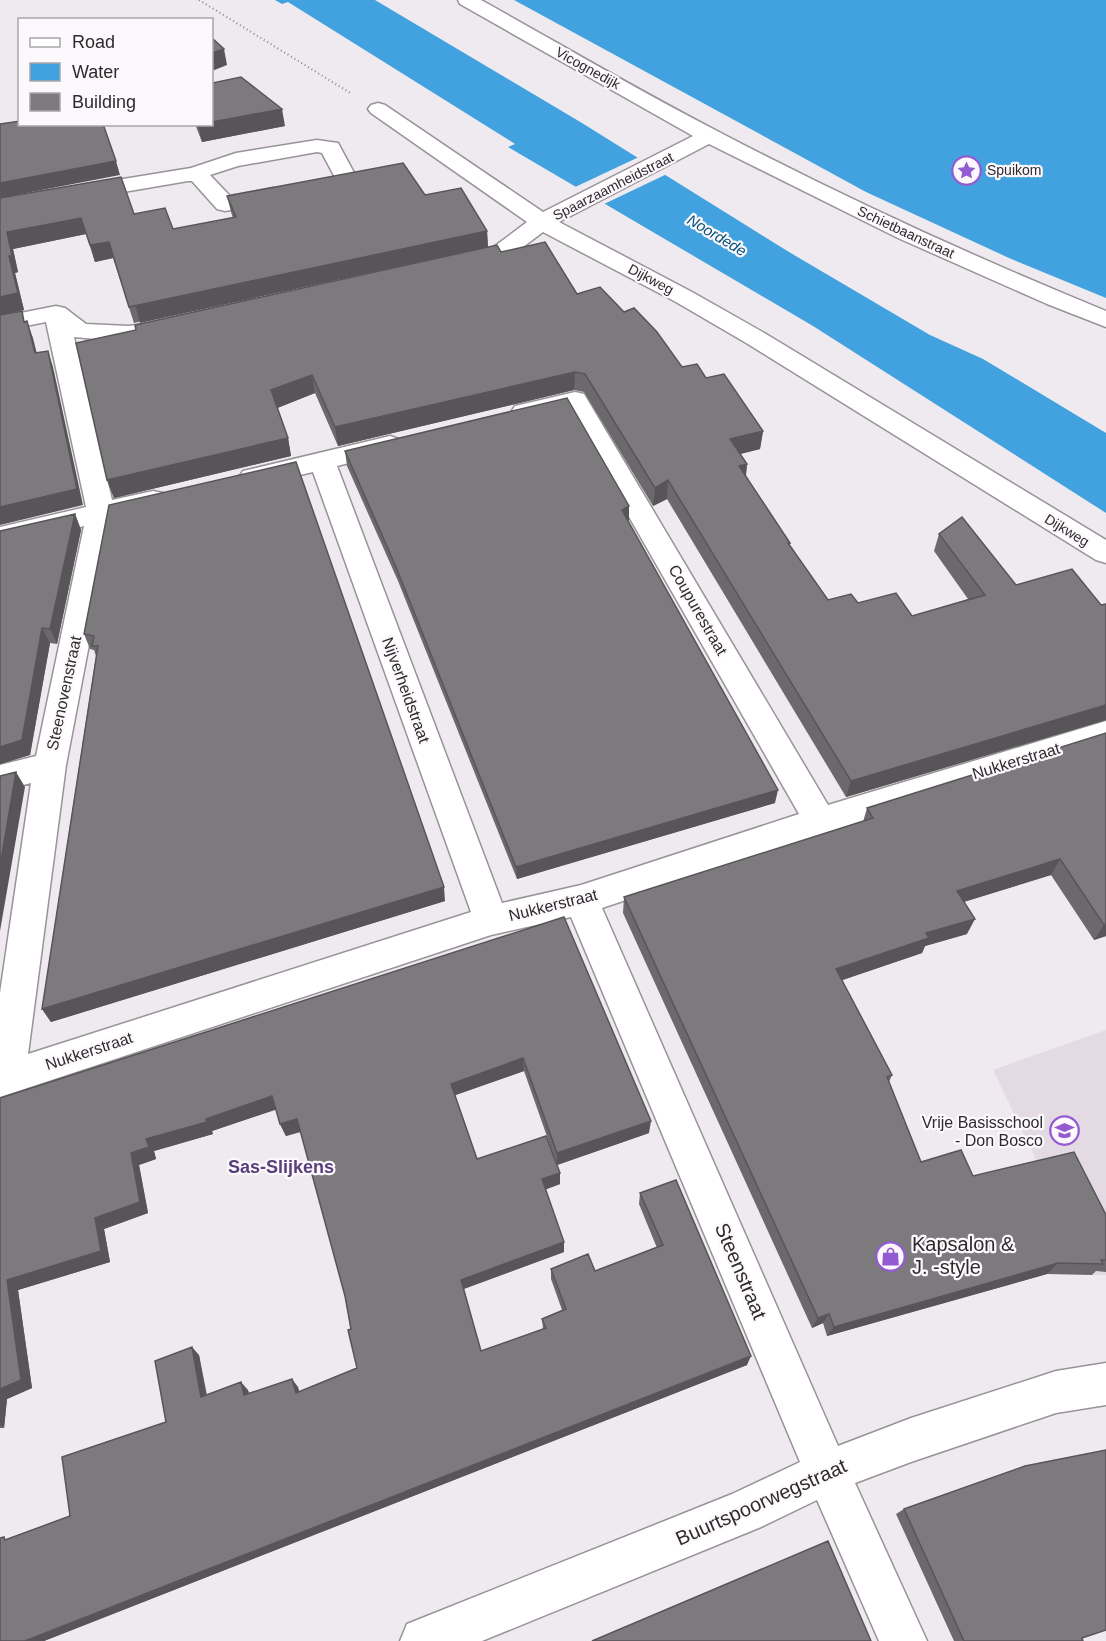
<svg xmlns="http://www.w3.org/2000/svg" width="1106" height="1641" font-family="Arial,sans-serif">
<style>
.built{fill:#e4dae4}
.water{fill:#42a2df}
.pier{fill:#efeaef}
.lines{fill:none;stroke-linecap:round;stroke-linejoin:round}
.minor-casing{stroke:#979398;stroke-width:3}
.path{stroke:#898689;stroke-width:2;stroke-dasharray:1 3;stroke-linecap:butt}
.minor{fill:#fff;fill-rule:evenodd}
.wall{fill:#6c696c}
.shaded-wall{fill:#585558}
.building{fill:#7d7a7e;stroke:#585558;stroke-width:1.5}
.labels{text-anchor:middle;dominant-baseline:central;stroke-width:4.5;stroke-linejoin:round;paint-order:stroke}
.far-street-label{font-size:14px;fill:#2d2c2d;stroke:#fcf8fc}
.far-poi-label{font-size:14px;fill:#2d2c2d;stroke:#fcf8fc;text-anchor:start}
.far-water-label{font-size:15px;font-style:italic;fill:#025179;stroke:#fcf8fc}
.street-label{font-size:16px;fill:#2d2c2d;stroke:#fcf8fc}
.poi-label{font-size:16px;fill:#2d2c2d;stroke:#fcf8fc;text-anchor:end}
.neighbourhood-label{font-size:18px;font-weight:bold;fill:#583e7a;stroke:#fcf8fc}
.near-poi-label{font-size:20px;fill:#2d2c2d;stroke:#fcf8fc;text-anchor:start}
.near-street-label{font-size:20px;fill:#2d2c2d;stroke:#fcf8fc}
</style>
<rect width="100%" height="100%" fill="#efeaef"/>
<path class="built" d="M1106,1030V1275H1092L993,1070Z"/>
<path class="water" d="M275,0H375L582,123L789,252L930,335L983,359L1106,433V513L813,326L508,147L515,144L288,2L282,4Z
M514,0H1106V298L1009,258L866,192Z"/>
<path class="pier" d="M641,156L669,173L602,205L573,188Z"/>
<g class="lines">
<defs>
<path id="minor" d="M458,0H481C560,44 638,90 719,132C845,198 974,257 1106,311V327L1047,304L898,238L709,144L559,222L692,292L766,334L1106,540V563L1096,560L748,344L676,302L543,232L507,259L460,270L452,268L448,263L452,258L491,249L527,222L371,113L368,109L371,105L378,103L385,105L543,212L693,136L460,4Z
M317,140L338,143L359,182L356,187L348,189L340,187L322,153L317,152L238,166L210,175L230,196L273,188L281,190L284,195L281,200L273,202L225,211L217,209L192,181H188L0,213V199L191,168L236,153Z
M56,306L65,308L86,324L128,326L161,322L170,324L173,329L170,334L128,342L74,337L112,500L153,491L163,493L167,500L163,507L113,519L66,765L28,1054L471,912L313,472L253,486L243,483L239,477L243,471L390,436L399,439L403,445L399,451L337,466L502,903L581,885L799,814L568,410L524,420L515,418L511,412L515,406L575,392L584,394L828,805L1106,721V745L820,835L602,908L838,1446L911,1418L1056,1371L1106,1363V1405L1056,1413L911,1462L855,1483L927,1641H879L817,1500L761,1527L482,1641H400L407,1624L732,1494L800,1462L571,917L491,935L0,1097V993L31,783L0,791V765L36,756L84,526L0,547V527L86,507L46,322L0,331V317Z"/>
</defs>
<use href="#minor" class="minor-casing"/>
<path class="path" d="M199,0L352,94"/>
<use href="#minor" class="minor"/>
</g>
<path class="wall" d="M195,124H212L285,126L202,142Z
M425,195L487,231L488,247L501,252L577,294L624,312L682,367L706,378L763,431L760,449L740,454L747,464L746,476L790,543V546L828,600L858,603L912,616L968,599L934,551L939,534L1016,585L1101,605L1106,604V720L846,797L667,499L653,506L584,392L574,390L338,446L315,393L277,408L288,438L291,456L114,498L107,480L136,330L469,251L134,323L113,258L95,262L86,234L13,249L18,272L15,273L24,310L0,315V198L134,214L173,229L233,218L231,212L227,196Z
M345,451L629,520L628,521L775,803L517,879L398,581L347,466Z
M109,505L445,901L51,1022L42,1009L96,656L94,650L90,649L84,634Z
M75,514L81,530L57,644L50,643L30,755L0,764Z
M1106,733V936L1094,940L1051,875L964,902L967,934L925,946L922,953L842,980L892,1075L889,1082L921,1162L973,1176L1106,1215V1272L1096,1271L1092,1275L1047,1274L827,1336L823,1323L812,1328L623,913L624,897L863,822L867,808Z
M564,917L649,1133L557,1165L524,1071L455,1095L477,1159L560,1184L545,1189L564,1242V1252L464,1289L481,1351L543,1329L542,1319L562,1310L551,1279V1269L595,1271L657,1248L639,1204L640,1193L747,1365L44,1641H0L10,1539L70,1516L166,1422L199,1355L207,1395L248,1390L249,1394L298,1387L299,1392L357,1368L345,1296L301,1132L286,1136L280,1124L276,1109L212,1131L213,1134L154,1151L156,1159L139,1165L148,1213L104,1229L110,1262L18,1290L32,1388L7,1399L4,1428H0V1098Z
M904,1509L1082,1638L1083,1641H954L896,1514Z"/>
<path class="shaded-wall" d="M224,49L227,65L212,71V53Z
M282,109L285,126L202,142L198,124H212V122Z
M116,161L120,175L0,198V183Z
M81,218L86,234L13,249L18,272L15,273L24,310L0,315V297L7,232Z
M487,231L488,247L140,323L136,306Z
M109,242L113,258L95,262L90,245Z
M27,321L33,338L41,370L35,353Z
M48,351L53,367L83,505L0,525V507Z
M575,372L574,390L338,446L335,427Z
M312,375L315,393L275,409L271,390Z
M763,431L760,449L728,457L730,439Z
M288,438L291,456L114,498L107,480Z
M747,464L745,482L739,466Z
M668,480L667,499L653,506L655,488Z
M629,506V520L621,525L622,510Z
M75,514L81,530L57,644L50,629Z
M42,628L50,643L30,755L0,764V747Z
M1106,705V720L846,797L851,781Z
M16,772L25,787L0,931V866Z
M778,790L775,803L517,879L516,867Z
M1060,859L1051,875L950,906L957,891Z
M444,887L445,901L51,1022L42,1009Z
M975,919L967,934L925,946L922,953L831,984L836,969L926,933Z
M1106,924V936L1094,940L1104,925Z
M523,1058L524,1071L453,1096L451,1084Z
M272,1096L278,1109L212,1131L213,1134L154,1151L156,1159L139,1165L148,1213L104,1229L110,1262L18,1290L32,1388L7,1399L4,1428L0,1425V1389L7,1280L95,1218L131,1153L146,1139Z
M297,1119L302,1131L286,1136L280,1124Z
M651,1121L649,1133L557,1165V1153Z
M560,1173V1184L542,1191V1179Z
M564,1242V1252L463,1289L461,1280Z
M1058,1263L1047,1274L827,1336L834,1327Z
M829,1314L823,1323L812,1328L818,1318Z
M192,1347L199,1355L208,1405L201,1397Z
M751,1356L747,1365L44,1641H25Z
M292,1379L298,1387L301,1401L296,1393Z
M241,1382L248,1390L251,1403L244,1395Z"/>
<path class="building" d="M212,38L224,49L212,53Z
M241,77L282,109L212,122V83Z
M20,121V124H103L116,161L0,183V124Z
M403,163L425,195L461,188L487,231L129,307L109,242L90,245L81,218L7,232L12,256H9L18,293L0,297V198L121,177L134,214L165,208L173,229L236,217L227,196Z
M545,242L577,294L600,287L624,312L634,308L657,332L682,367L697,364L706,378L724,374L763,431L730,439L747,464L739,466L790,543H788L828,600L851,594L858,603L896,593L912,616L985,595L939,534L962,517L1016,585L1072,569L1101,605L1106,604V705L851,781L668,480L655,488L585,374L575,372L335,427L312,375L271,390L288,438L107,480L76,343L136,330L135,325L497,245L501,252Z
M22,311L24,322L27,321L35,353L48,351L77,489L0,507V315Z
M567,398L629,506L622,510L778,790L516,867L396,567L345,451Z
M296,462L444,887L42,1009L98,646H92L94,636L84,634L109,505Z
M75,514L50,629L42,628L22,740L0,747V531Z
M1106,733V924L1104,925L1060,859L957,891L975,919L926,933L929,938L836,969L892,1075L887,1077L921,1162L961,1150L973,1176L1074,1152L1106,1215V1260H1101L1103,1264L1058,1263L834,1327L829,1314L818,1318L624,897L873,818L867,808Z
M16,772L0,866V776Z
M564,917L651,1121L557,1153L523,1058L451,1084L477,1159L546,1136L560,1173L542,1179L564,1242L461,1280L481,1351L546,1328L542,1319L566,1309L551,1269L588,1254L595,1271L663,1245L640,1193L676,1180L751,1356L25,1641H0V1538L4,1537L5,1540L70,1516L62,1457L166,1422L155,1361L192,1347L201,1397L241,1382L244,1395L292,1379L296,1393L357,1368L348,1330L351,1329L345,1296L297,1119L280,1124L272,1096L206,1119L207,1122L146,1139L149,1147L131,1153L140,1202L95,1218L101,1251L7,1280L21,1380L0,1389V1098Z
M1106,1450V1630L1082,1638L1083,1641H964L904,1509L1025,1466Z
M828,1541L871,1641H592Z"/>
<defs>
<symbol id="sight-ring" viewBox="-11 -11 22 22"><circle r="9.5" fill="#fcf8fc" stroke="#935ad2" stroke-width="1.5"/><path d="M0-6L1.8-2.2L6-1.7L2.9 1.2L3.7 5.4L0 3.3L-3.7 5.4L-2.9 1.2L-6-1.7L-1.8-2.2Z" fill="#935ad2"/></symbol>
<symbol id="school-ring" viewBox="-11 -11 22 22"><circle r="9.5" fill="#fcf8fc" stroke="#935ad2" stroke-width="1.5"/><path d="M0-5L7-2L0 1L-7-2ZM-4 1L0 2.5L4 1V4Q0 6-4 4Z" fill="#935ad2"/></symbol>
<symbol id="shop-ring" viewBox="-11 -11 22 22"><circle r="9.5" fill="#fcf8fc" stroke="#935ad2" stroke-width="1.5"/><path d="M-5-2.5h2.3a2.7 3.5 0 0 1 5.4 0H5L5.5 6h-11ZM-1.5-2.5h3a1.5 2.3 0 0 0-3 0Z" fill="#935ad2"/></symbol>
</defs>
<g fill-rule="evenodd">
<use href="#sight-ring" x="950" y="154" width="33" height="33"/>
<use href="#school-ring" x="1048" y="1114" width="33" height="33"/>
<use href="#shop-ring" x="874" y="1240" width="33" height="33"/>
</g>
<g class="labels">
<g class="far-street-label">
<text transform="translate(588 68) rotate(29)">Vicognedijk</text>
<text transform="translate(613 186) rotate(-27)">Spaarzaamheidstraat</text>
<text transform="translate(906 232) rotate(25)">Schietbaanstraat</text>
<text transform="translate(651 279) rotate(28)">Dijkweg</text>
<text transform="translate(1067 530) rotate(31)">Dijkweg</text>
</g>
<g class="far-poi-label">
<text x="987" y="170">Spuikom</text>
</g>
<g class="far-water-label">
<text transform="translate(717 235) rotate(31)">Noordede</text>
</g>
<g class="street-label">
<text transform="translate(698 610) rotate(60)">Coupurestraat</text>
<text transform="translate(406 690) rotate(70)">Nijverheidstraat</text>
<text transform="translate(64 693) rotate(-78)">Steenovenstraat</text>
<text transform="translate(1016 761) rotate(-17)">Nukkerstraat</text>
<text transform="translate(553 905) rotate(-14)">Nukkerstraat</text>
<text transform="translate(89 1051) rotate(-18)">Nukkerstraat</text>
</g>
<g class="poi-label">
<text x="1043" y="1122">Vrije Basisschool<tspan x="1043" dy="18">- Don Bosco</tspan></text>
</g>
<g class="neighbourhood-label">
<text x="281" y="1167">Sas-Slijkens</text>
</g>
<g class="near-poi-label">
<text x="912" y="1244">Kapsalon &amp;<tspan x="912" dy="23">J. -style</tspan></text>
</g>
<g class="near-street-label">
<text transform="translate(741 1271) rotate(67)">Steenstraat</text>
<text transform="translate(761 1502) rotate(-24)">Buurtspoorwegstraat</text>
</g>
</g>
<rect x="18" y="18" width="195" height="108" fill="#fcf8fc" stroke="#a9a6a9" stroke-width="1.5"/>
<rect x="30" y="38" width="30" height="9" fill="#ffffff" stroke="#a9a6a9" stroke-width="1.5"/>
<text x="72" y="48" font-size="18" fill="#2d2c2d">Road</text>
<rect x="30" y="63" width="30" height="18" fill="#42a2df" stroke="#a9a6a9" stroke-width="1.5"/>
<text x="72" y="78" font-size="18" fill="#2d2c2d">Water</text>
<rect x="30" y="93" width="30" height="18" fill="#7d7a7e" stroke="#a9a6a9" stroke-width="1.5"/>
<text x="72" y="108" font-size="18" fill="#2d2c2d">Building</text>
</svg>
